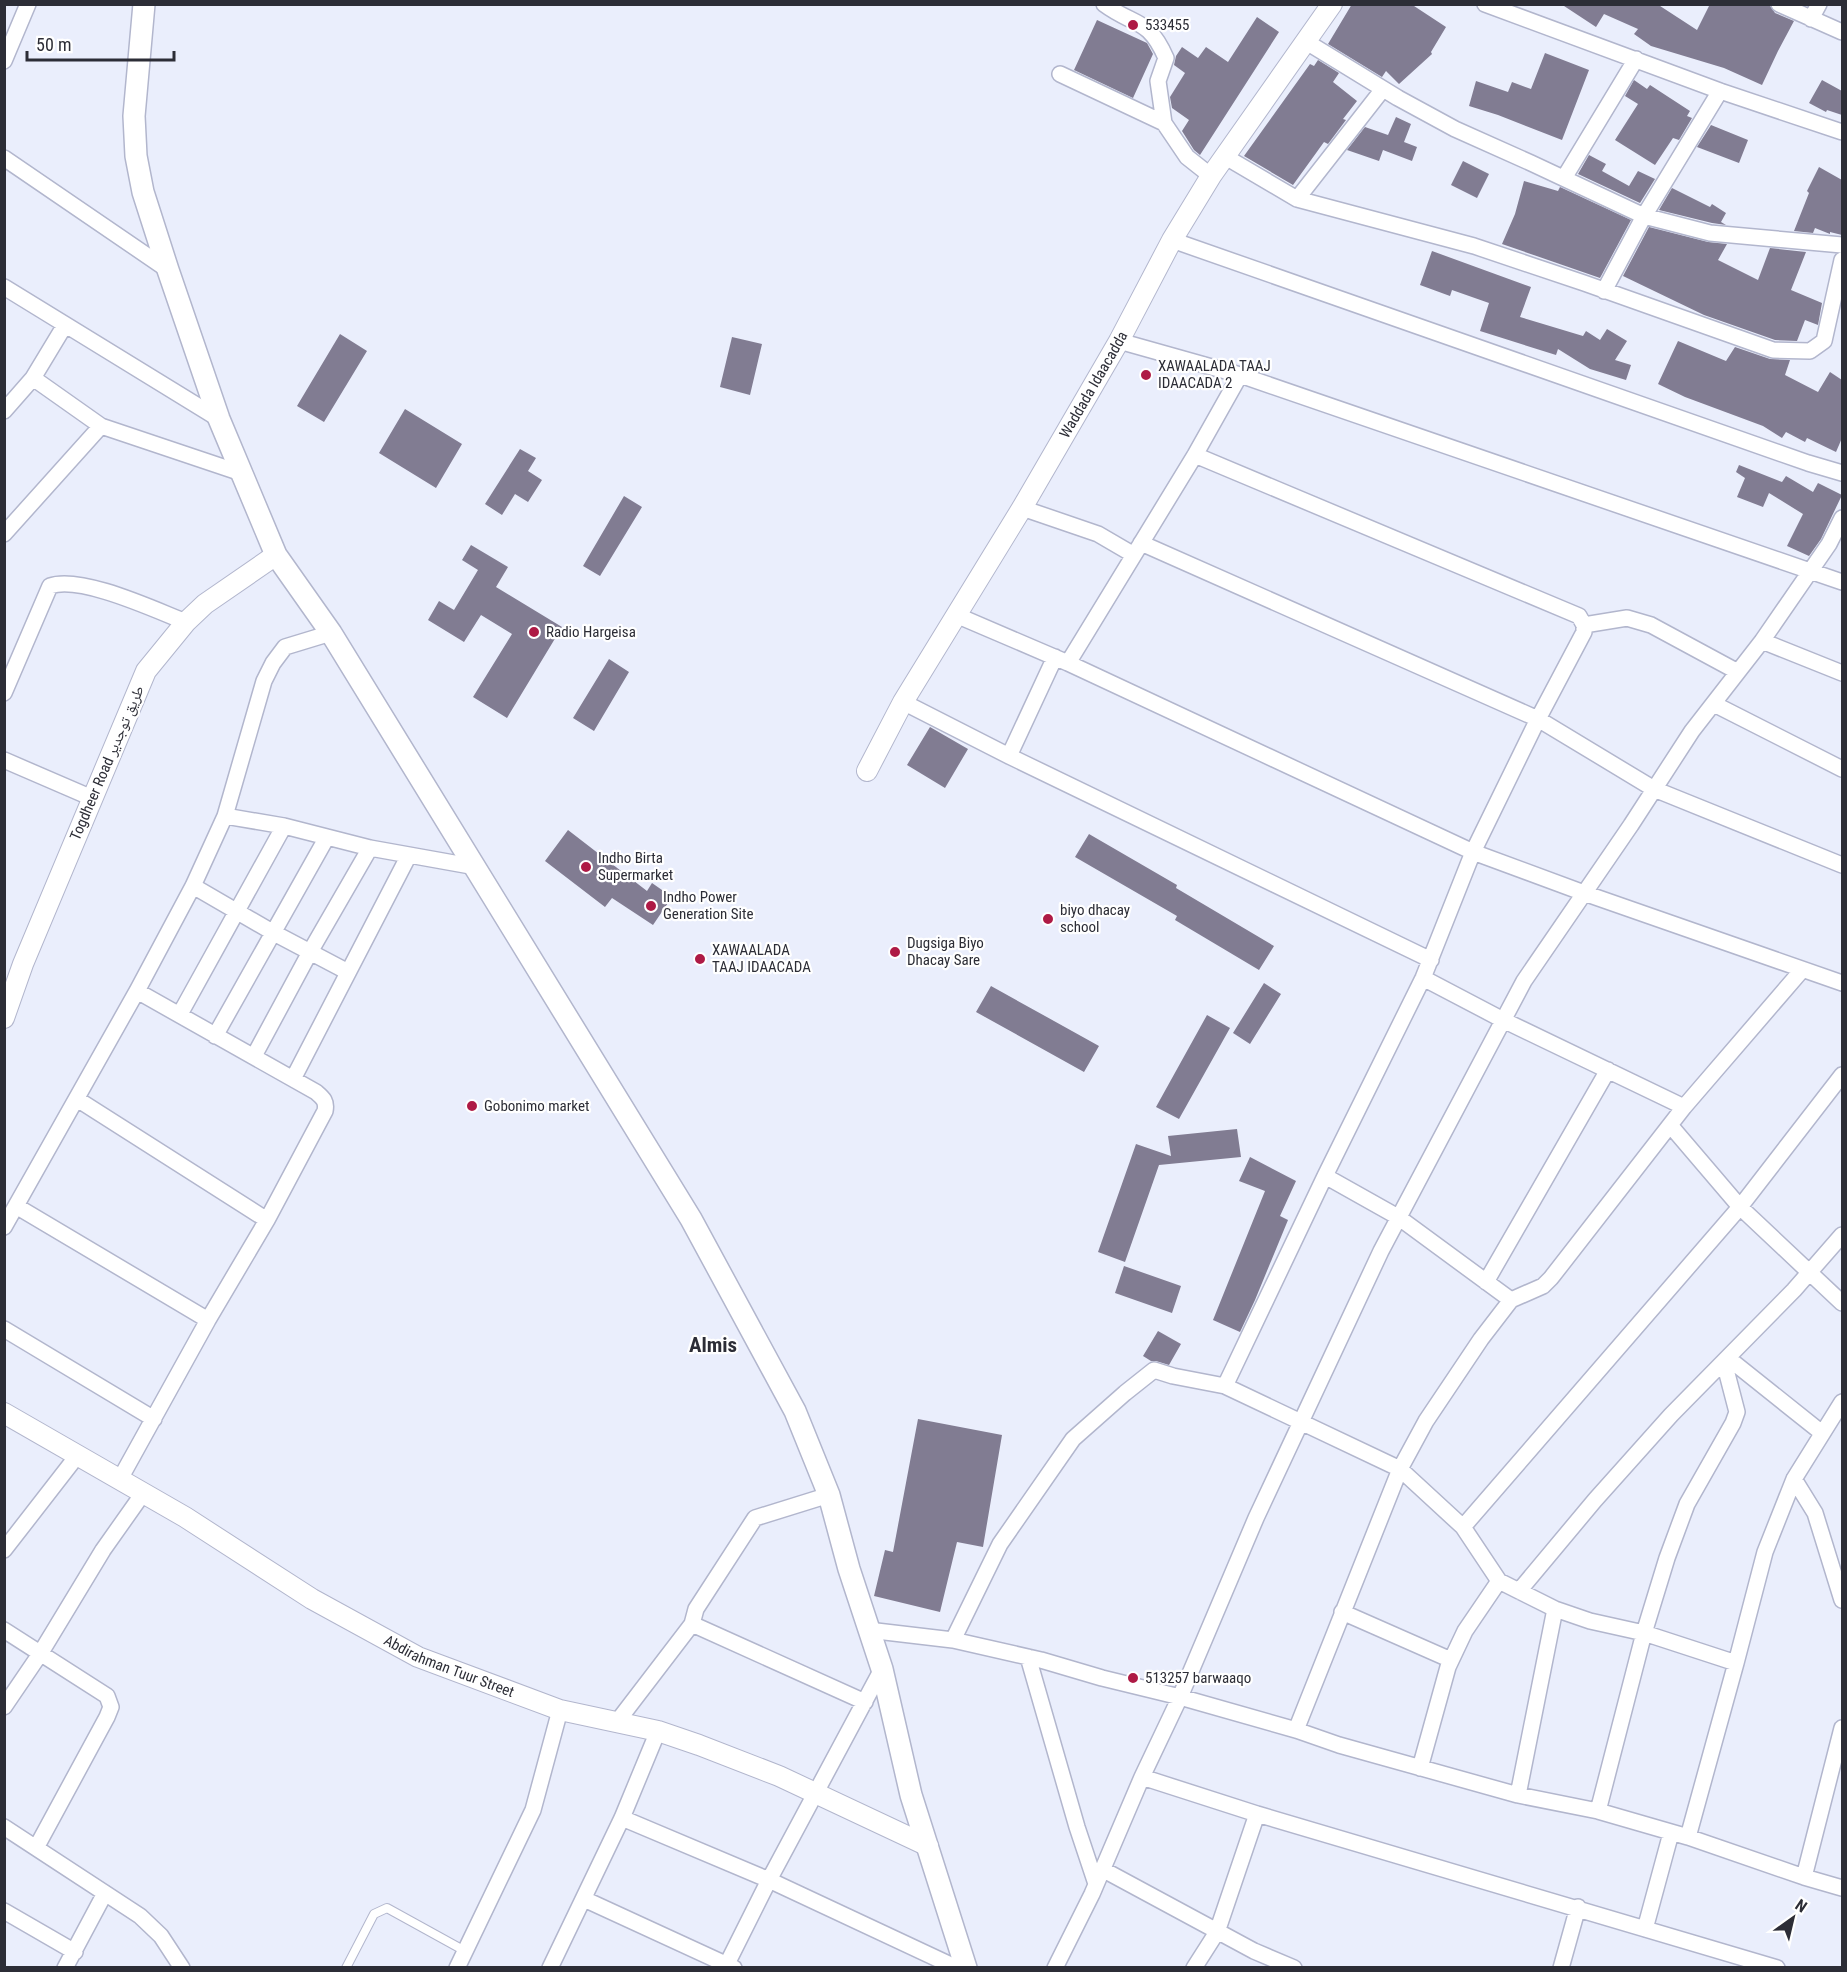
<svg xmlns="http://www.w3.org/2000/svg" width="1847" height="1972" font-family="'Roboto Condensed','Noto Naskh Arabic',sans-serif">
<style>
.building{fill:#817c92}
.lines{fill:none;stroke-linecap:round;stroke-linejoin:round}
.service-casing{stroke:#b2b6cd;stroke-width:10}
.minor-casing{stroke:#b2b6cd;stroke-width:18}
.tertiary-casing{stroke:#b2b6cd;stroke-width:22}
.secondary-casing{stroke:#b2b6cd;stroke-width:24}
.service{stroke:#fff;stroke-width:8}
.minor{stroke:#fff;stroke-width:15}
.tertiary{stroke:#fff;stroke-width:20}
.secondary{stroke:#fff;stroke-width:21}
.poi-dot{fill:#ae1a45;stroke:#fff;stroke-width:2}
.labels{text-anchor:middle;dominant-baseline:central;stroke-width:4.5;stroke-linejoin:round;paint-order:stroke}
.poi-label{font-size:15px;fill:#2c2d36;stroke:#fff;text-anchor:start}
.street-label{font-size:15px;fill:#2c2d36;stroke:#fff}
.district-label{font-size:21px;font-weight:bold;fill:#2c2d36;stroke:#fff}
</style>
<rect width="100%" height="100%" fill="#eaeefc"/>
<path class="building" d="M1352,4H1411L1446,27L1431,52L1432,54L1399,84L1386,71L1382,77L1328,44Z
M1561,4H1657L1697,30L1710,4H1769L1775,13L1794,21L1778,51L1762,85L1724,68L1651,46L1634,34L1638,29L1604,14L1596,27Z
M1257,17L1279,32L1200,155L1194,150L1182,131L1189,120L1172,108L1170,97L1185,73L1174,65L1176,56L1182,47L1198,58L1206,47L1228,62Z
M1097,20L1147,43L1153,54L1133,98L1074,70Z
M1545,53L1589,70L1562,140L1498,115L1469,106L1476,81L1508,92L1512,82L1531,89Z
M1318,60L1339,73L1333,82L1357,101L1343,119L1346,120L1328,144L1324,142L1293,185L1244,156L1310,64L1314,66Z
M1634,80L1647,89L1650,85L1690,111L1687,116L1692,118L1679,140L1673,138L1655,165L1615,140L1638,104L1625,96Z
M1822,80L1842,91V115L1827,110L1826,112L1809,103Z
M1396,117L1411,124L1404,142L1417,147L1412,161L1383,150L1379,161L1347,150L1365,127L1388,135Z
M1711,125L1748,140L1739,163L1697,147Z
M1589,155L1606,164L1602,171L1629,186L1638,171L1655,179L1640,203L1578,174Z
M1463,161L1489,174L1477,198L1451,185Z
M1819,167L1842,180V235L1830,232V234L1815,228L1813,233L1794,231L1809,193L1807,191Z
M1524,181L1558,191L1560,187L1631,220L1600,278L1502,244L1515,214Z
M1672,188L1710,207L1712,204L1726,213L1721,222L1726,225L1712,223L1659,210Z
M1649,227L1708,242L1727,244L1718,260L1758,280L1770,248L1806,252L1791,290L1822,303L1818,325L1805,320L1797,341L1775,340L1704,315L1623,276Z
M1432,251L1531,287L1520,317L1583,336L1586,331L1600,340L1607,329L1627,341L1615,360L1631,365L1626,380L1590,369L1558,349L1556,355L1480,331L1489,303L1452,290L1450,296L1420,285Z
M340,334L367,351L324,422L297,406Z
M732,337L762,344L750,395L720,387Z
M1678,341L1726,361L1735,347L1770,359L1790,360L1785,375L1818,392L1830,372L1842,380V438L1836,452L1807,438L1805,442L1786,432L1782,438L1763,426L1685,397L1658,384Z
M405,409L462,444L436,488L379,453Z
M520,449L536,458L528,471L542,480L528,502L515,494L502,515L485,504Z
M1739,465L1782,482L1786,476L1813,492L1818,483L1842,495L1821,539L1809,556L1787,546L1803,514L1769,493L1763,507L1737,497L1745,478L1736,472Z
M624,496L642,507L600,576L583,566Z
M471,545L508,567L496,587L562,627L507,718L473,697L512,634L481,615L464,642L428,620L439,601L454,610L478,570L462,560Z
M609,659L629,672L594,731L573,718Z
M930,727L968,749L945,788L907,765Z
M568,830L647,891L652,883L672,897L653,925L612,898L605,907L545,861Z
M1089,834L1177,885L1176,888L1274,946L1259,970L1175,920L1177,916L1075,857Z
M1264,983L1281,994L1250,1044L1233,1033Z
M991,986L1099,1046L1084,1072L976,1012Z
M1207,1015L1230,1028L1179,1119L1156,1107Z
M1237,1129L1241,1157L1159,1165L1125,1262L1098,1252L1136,1144L1171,1156L1168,1136Z
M1250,1157L1296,1181L1280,1216L1288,1220L1255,1300L1240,1332L1213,1320L1265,1191L1239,1181Z
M1124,1266L1181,1286L1172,1313L1115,1293Z
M1158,1331L1181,1344L1169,1365L1156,1361H1151L1143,1356Z
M918,1419L1002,1435L983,1547L957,1542L940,1612L874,1596L885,1550L893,1552Z"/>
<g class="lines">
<defs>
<path id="service" d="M346,1968L374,1914L387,1908L465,1951"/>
<path id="minor" d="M1104,4C1135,27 1148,17 1166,58L1158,81L1164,123L1187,157L1211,176
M1485,4L1720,91L1842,132
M1779,4L1842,32
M1811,19L1819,4
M1305,41L1398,98L1455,129L1531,163L1644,216L1710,233L1842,245
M4,61L28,4
M1060,74L1164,123
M1224,156L1297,199L1474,246L1584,283L1773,350L1810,351L1824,341L1842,260
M4,158L168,270
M1564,178L1636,59
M1297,199L1383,89
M1172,240L1808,463L1842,473
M4,287L219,419
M1604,291L1644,216L1720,91
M1119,341L1240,375L1842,582
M33,378L101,426L241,473
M4,411L33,378L65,325
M1195,455L1579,616L1584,625V632L1538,719L1473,852L1423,978L1325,1176L1225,1386
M1022,508L1098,534L1134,555
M4,534L101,426
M1141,543L1538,719L1654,789L1842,865
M956,615L1068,663L1473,852L1584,893L1842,983
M1584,625L1627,618L1651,625L1738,672
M1762,641L1842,673
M1068,663L1195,455L1240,375
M4,693L50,586C81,575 155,610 186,622
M903,702L1009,756L1431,960
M1714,704L1842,769
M1009,756L1055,657
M4,760L92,798
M225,816L284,826L370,848L476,867
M193,886L274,933L348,972
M1423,978L1503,1020L1684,1107
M180,1014L284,826
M215,1036L327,837
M254,1056L310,952L370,848
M293,1079L409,855
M77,1099L267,1220
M1670,1125L1740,1207L1842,1303
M1325,1176L1398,1217L1511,1300
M16,1206L208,1320
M4,1227L137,991L193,886L225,816L264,681L273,663L285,647L331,633
M1486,1282L1608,1070
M4,1329L154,1419
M1728,1358L1822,1433
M120,1479L208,1320L267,1220L325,1111C327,1101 323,1098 316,1092L137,991
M1794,1479L1815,1513L1842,1600
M1463,1527L1740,1207L1842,1075
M4,1550L77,1456
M1519,1591L1595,1500L1671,1415L1794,1290L1842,1235
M1342,1612L1451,1660
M692,1624L865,1702
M4,1630L107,1696L111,1707L107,1717L36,1848
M868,1630L953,1640L1041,1660L1102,1678L1180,1697L1296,1730L1339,1745L1518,1795L1598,1811L1688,1837L1804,1877L1842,1888
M953,1640L1000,1544L1073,1439L1125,1393L1154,1370L1173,1376L1225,1386L1400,1469L1463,1527L1499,1581L1555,1609L1590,1621L1644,1633L1736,1663L1688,1837
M1028,1657L1077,1827L1096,1884
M1736,1663L1765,1552L1794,1479L1842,1402
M4,1707L40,1654L103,1550L144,1492
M617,1722L692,1624L696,1609L755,1518L829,1495
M1296,1730L1400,1469L1426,1421L1481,1339L1511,1300L1543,1286L1551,1278L1684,1107L1802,970
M1420,1768L1448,1667L1465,1631L1499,1581
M1142,1777L1257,1814L1777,1968
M1518,1795L1555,1609
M1598,1811L1644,1633L1667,1558L1687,1504L1733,1423L1737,1412L1724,1362
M622,1818L769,1880L957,1968
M4,1827L140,1916L161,1936L182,1968
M1102,1869L1254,1951L1294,1968
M1804,1877L1842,1728
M584,1899L734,1968
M4,1911L75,1952
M1645,1929L1671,1833
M65,1968L105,1893
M457,1968L533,1810L560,1710
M550,1968L622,1818L658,1731
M725,1968L769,1880L882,1669
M1055,1968L1092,1894L1142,1777L1180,1697L1256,1518L1381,1251L1524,981L1631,825L1692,731L1762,641L1829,544L1842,518
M1194,1968L1217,1932L1257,1814
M1561,1968L1578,1907"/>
<g id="tertiary">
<path id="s1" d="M867,771L903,702L1022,508L1119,341L1172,240L1211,176L1332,4"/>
<path d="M4,1018L23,964L146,671L186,622L205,604L276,555"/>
<path id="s2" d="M4,1413L185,1517L312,1599L418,1657L560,1710L658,1731L699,1745L779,1776L928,1846"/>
</g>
<path id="secondary" d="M144,4L134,116L136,156L143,192L168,270L219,419L276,555L331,633L691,1219L795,1411L829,1495L849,1569L882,1669L911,1795L966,1968"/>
</defs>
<use href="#service" class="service-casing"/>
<use href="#minor" class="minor-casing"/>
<use href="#tertiary" class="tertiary-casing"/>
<use href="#secondary" class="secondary-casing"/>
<use href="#service" class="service"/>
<use href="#minor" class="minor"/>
<use href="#tertiary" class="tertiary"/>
<use href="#secondary" class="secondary"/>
</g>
<g class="poi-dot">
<circle cx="1133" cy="25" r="6"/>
<circle cx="1146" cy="375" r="6"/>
<circle cx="534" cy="632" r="6"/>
<circle cx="586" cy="867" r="6"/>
<circle cx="651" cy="906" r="6"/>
<circle cx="1048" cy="919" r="6"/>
<circle cx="895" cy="952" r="6"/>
<circle cx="700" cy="959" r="6"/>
<circle cx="472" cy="1106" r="6"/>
<circle cx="1133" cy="1678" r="6"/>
</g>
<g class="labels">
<g class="poi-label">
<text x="1145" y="25">533455</text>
<text x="1158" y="366">XAWAALADA TAAJ<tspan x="1158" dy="17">IDAACADA 2</tspan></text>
<text x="546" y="632">Radio Hargeisa</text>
<text x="598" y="858">Indho Birta<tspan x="598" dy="17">Supermarket</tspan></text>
<text x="663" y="897">Indho Power<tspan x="663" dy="17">Generation Site</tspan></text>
<text x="1060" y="910">biyo dhacay<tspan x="1060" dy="17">school</tspan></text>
<text x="907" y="943">Dugsiga Biyo<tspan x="907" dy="17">Dhacay Sare</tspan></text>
<text x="712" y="950">XAWAALADA<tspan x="712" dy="17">TAAJ IDAACADA</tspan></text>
<text x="484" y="1106">Gobonimo market</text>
<text x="1145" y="1678">513257 barwaaqo</text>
</g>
<g class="street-label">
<text stroke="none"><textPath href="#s1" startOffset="448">Waddada Idaacadda</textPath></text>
<text transform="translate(107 763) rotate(-67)">Togdheer Road طريق توجدير</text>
<text stroke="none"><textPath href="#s2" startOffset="513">Abdirahman Tuur Street</textPath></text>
</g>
<g class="district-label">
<text x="713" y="1345">Almis</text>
</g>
</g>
<rect width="1847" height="1972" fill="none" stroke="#2c2d36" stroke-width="12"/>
<g transform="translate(1793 1918) rotate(34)" stroke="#ffffff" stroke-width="4.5" paint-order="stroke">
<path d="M0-4.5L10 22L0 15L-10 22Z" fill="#2c2d36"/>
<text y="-9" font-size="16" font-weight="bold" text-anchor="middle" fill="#2c2d36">N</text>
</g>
<path d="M27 51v9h147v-9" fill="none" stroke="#2c2d36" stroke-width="3"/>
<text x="36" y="51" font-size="18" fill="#2c2d36" stroke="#ffffff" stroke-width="4.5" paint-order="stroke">50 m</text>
</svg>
